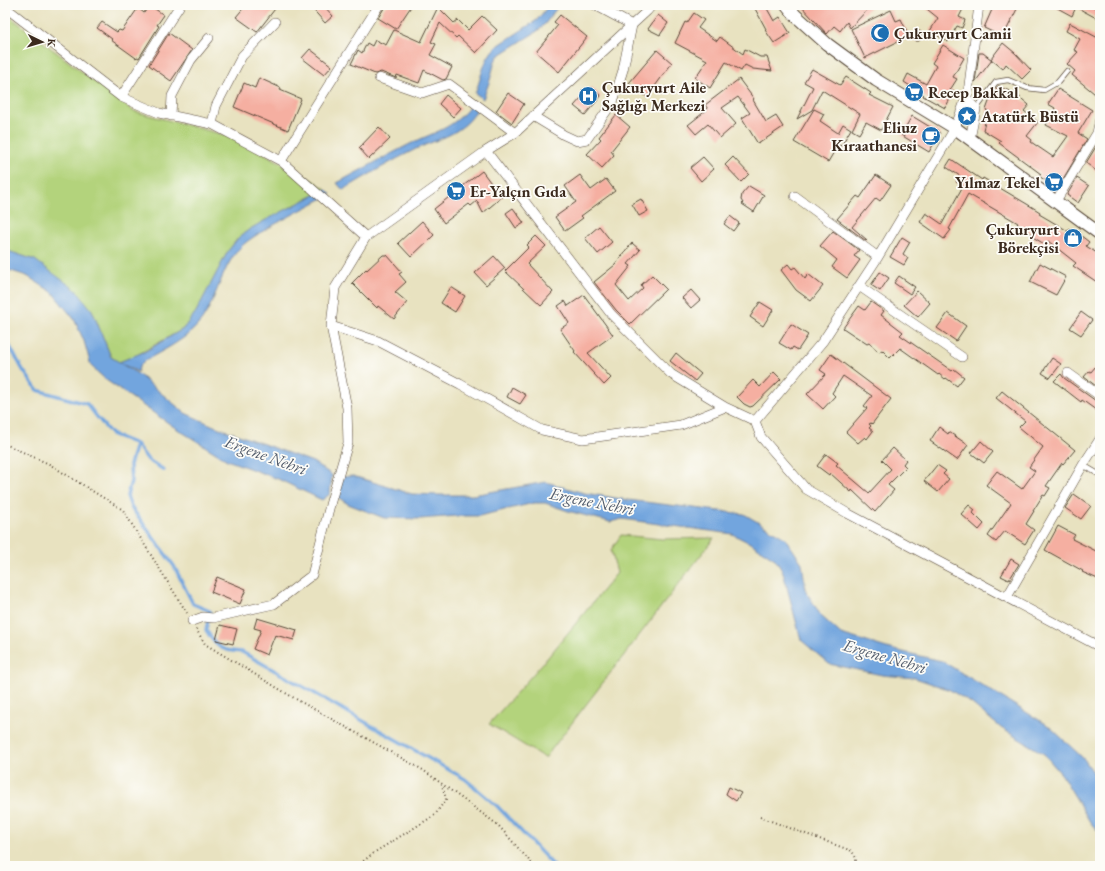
<svg xmlns="http://www.w3.org/2000/svg" width="1105" height="871" font-family="'EB Garamond',serif">
<style>
.green{fill:#b3d37b;stroke:#777e4c}
.water{fill:#72a5de;stroke:#56687e}
.lines{fill:none;stroke-linecap:round;stroke-linejoin:round}
.stream{stroke:#72a5de;stroke-width:3.5}
.building{fill:#f5afa1}
.lane-casing{stroke:#554636;stroke-width:6}
.street-casing{stroke:#554636;stroke-width:10}
.secondary-casing{stroke:#554636;stroke-width:14}
.path{stroke:#554636;stroke-width:2;stroke-dasharray:1 3;stroke-linecap:butt}
.lane{stroke:#fff;stroke-width:4.5}
.street{stroke:#fff;stroke-width:9}
.secondary{stroke:#fff;stroke-width:12}
.labels{text-anchor:middle;dominant-baseline:central;stroke-width:3.5;stroke-linejoin:round;paint-order:stroke}
.poi-label{font-size:16px;font-weight:bold;fill:#3b2a1e;stroke:#fdfcf7;text-anchor:start}
.water-label{font-size:17px;font-style:italic;fill:#515b6b;stroke:#fdfcf7}
</style>
<rect width="100%" height="100%" fill="#fdfcf7"/>
<filter id="ink" filterUnits="userSpaceOnUse"><feTurbulence type="fractalNoise" baseFrequency=".025" numOctaves="2"/><feDisplacementMap in="SourceGraphic" scale="8" xChannelSelector="R" yChannelSelector="G"/><feConvolveMatrix kernelMatrix="1 2 1 2 8 2 1 2 1" color-interpolation-filters="sRGB"/></filter>
<filter id="wash" filterUnits="userSpaceOnUse"><feTurbulence type="fractalNoise" baseFrequency=".012" numOctaves="4" result="noise"/><feDisplacementMap in="SourceGraphic" scale="16" xChannelSelector="R" yChannelSelector="G"/><feGaussianBlur stdDeviation="0.9" result="paint"/><feColorMatrix in="noise" values="0 0 0 0 0 0 0 0 0 0 0 0 0 0 0 0 0 1.4 0 .05"/><feComposite in="paint" operator="in"/></filter>
<g filter="url(#wash)">
<rect width="100%" height="100%" fill="#e8e2c0"/>
<path class="green" d="M5,13L133,111L236,138L312,180L326,189L264,221L250,229L239,237L228,251L196,312L183,329L135,356L119,362L111,357L92,310L35,260L5,250Z
M621,535L662,539L714,538L545,758L489,724L549,656L617,573L611,550Z"/>
<path class="water" d="M549,5H559L545,24L539,30L498,56L495,61L490,80L483,99L475,93C482,77 483,59 496,47L537,20Z
M471,105L477,110C463,134 440,138 416,149C391,161 367,176 343,190L337,183C361,170 386,156 410,144C436,131 453,129 471,105Z
M326,189L331,194C309,206 287,217 265,230C255,236 246,241 238,250C221,270 217,298 202,320C187,340 163,350 143,362L139,367L138,372L120,363L138,374L185,413L214,426L313,462L332,475L330,494L322,500L278,479L227,460L174,427L106,380L91,366L84,341L74,319L52,292L27,276L5,269V250L35,260L76,290L92,310L111,357L119,362L146,351L183,329L196,312L228,251L239,237L250,229L264,221Z
M353,476L412,494L440,495H473L546,482L584,493L628,500L744,514L785,538L802,563L806,591L821,616L841,634L890,649L942,661L1049,726L1084,759L1100,782V834L1090,822L1062,775L1044,754L1001,728L971,703L950,690L915,678L882,675L829,664L801,640L783,572L775,559L752,544L732,534L622,519L610,522L568,511L545,503H534L479,516H457L420,519L384,518L348,504L336,496L341,477Z"/>
<g class="lines">
<path class="stream" d="M5,338L23,370L37,390L87,404L97,417L111,434L136,444L148,460L164,470
M136,444L130,465L131,481L127,496L131,507L174,566L193,604L210,611L206,630C217,648 221,651 242,652L465,779L497,806L554,866"/>
</g>
<g id="blocks">
<path class="building" d="M149,5L164,15L157,25L159,26L139,58L137,57L136,58L111,40L112,39L97,28L102,22L117,32L119,30L122,31L138,8L144,13Z
M246,5H278L257,32L236,17Z
M309,5H323L333,16L325,23Z
M386,5H412L396,29L378,18Z
M753,5H765L774,21L780,17L790,33L774,43L765,30L766,29Z
M800,5H872L850,28L847,22L840,31L834,26L827,34Z
M922,5H965L959,17L965,20L962,28L957,26L948,42L930,31L938,18Z
M994,5H1019L1003,37L984,28Z
M1052,5H1090L1100,10V20L1076,7L1072,16Z
M438,7L454,23L458,20L468,30L482,16L497,30L476,53L458,36L456,38L440,23L431,42L436,44L430,55L452,67L446,79L443,80L424,70L419,83L397,75L396,78L381,72L375,74L351,64L358,50L362,53L367,43L372,46L375,40L386,45L394,30L421,42Z
M891,10L896,21L901,19L909,36L865,58L851,29Z
M694,13L704,20L698,28L717,41L720,37L743,54L745,49L760,57H767L772,71L753,69L745,65L741,71L726,62L710,88L695,78L707,60L675,43L685,22L687,23Z
M560,15L587,37L559,72L536,52L558,25L554,22Z
M658,15L668,23L660,35L648,29Z
M1070,23L1100,39V98L1072,75L1075,71L1067,64L1078,52L1074,50L1080,39L1066,31Z
M916,31H920L922,34V38L919,41H915L910,36Z
M169,33L192,50L171,81L149,65Z
M1003,43L1015,53L1031,70L1022,79L1006,64L1003,69L991,59Z
M943,45L964,58L953,77L957,79L950,90L954,92L945,108L923,96L924,95L904,82L908,74L926,84L936,66L932,63Z
M310,49L332,66L324,75L302,58Z
M657,50L672,63L647,97L629,83Z
M979,53H983L992,60L975,82Z
M812,69L840,85L846,77L871,93L869,95L893,107L881,130L866,122L859,134L852,130L860,114L822,90L812,110L797,119L813,87L804,82Z
M259,78L281,88L280,90L301,99L288,130L234,107L244,83L255,88Z
M739,79L754,99L753,100L766,122L776,116L783,127L758,144L742,118L750,113L738,97L722,108L736,124L720,138L708,124L696,134L688,125L708,109L705,105Z
M998,86L1016,94L1029,105L1024,111L1038,122L1027,136L1032,140L1031,142L1053,157L1068,136L1046,125L1053,112L1057,114L1054,110L1055,108L1048,104L1058,89L1092,110L1078,133L1087,139L1057,189L1039,176L1041,174L999,143L1001,141L983,130L988,111L986,110L991,96L993,97Z
M591,87L601,96L585,115L574,106Z
M508,93L524,104L512,123L496,111Z
M446,95L461,108L453,117L439,104Z
M814,109L824,114L820,121L838,133L843,124L851,129L841,146L838,145L828,162L794,142Z
M616,115L630,127L611,151L614,155L602,168L587,154L601,139L599,137Z
M912,116L940,133L929,152L901,135Z
M379,127L390,139L369,159L359,148Z
M1097,145L1100,147V174L1086,163Z
M703,157L714,169L701,181L690,168Z
M733,157L749,174L741,182L725,165Z
M951,159L982,180L983,178L1032,207L1040,212L1039,214L1068,231L1071,228L1089,242L1086,246L1100,255V284L1073,266L1076,263L1048,241L1046,245L1031,236L1032,234L1017,224L1018,223L968,194L949,229L951,230L944,239L920,222L926,213L942,224L963,186L956,182L960,176L946,167Z
M482,171L496,190L497,189L503,196L483,213L477,201L471,206L469,204L444,223L434,209Z
M580,175L591,190L606,179L615,191L581,216L583,218L565,231L555,217L576,202L565,186Z
M876,175L891,185L880,201L876,198L852,227L867,240L866,241L837,219L857,196L860,198Z
M1077,178L1089,186L1078,203L1067,195Z
M749,186L764,195L754,212L742,204L743,203L741,200L742,194Z
M641,199L648,211L639,216L632,204Z
M513,208L524,223L516,228L506,213Z
M730,216L739,223L733,231L724,224Z
M422,221L434,235L411,257L398,243Z
M599,226L612,242L598,254L585,238Z
M833,231L859,250L854,256L860,260L847,278L832,267L837,260L820,246Z
M536,236L546,246L527,264L553,292L541,305L505,271L529,247L527,245Z
M902,237L910,242L903,254L908,258L904,265L890,257Z
M632,243L640,250L628,264L631,266L616,285L629,301L643,288L641,285L652,275L666,289L630,324L616,310L594,282L615,265Z
M383,255H387L402,272L399,274L406,282L395,292L407,302L394,319L378,306L377,308L352,283L366,269L367,270Z
M494,256L505,268L486,285L475,273Z
M1040,263L1066,277L1056,295L1030,282Z
M788,264L792,269L795,267L805,279L808,274L823,286L811,301L796,290L781,270Z
M880,272L889,278L880,291L871,285Z
M899,276L915,287L910,294L894,283Z
M451,287L465,296L455,312L441,303Z
M691,290L700,300L691,308L682,298Z
M917,291L930,303L918,317L904,305Z
M584,295L613,335L588,353L611,378L604,385L574,352L575,351L560,329L569,323L558,306L565,301L568,306Z
M760,302L773,310L763,326L750,317Z
M871,302L884,311L881,315L903,332L900,335L952,371L954,369L964,377L957,386L946,378L945,379L939,374L938,375L900,348L890,358L882,350L879,352L869,343L867,344L843,328L859,306L865,310Z
M1081,312L1092,320L1081,335L1070,328Z
M948,313L966,326L956,341L937,328Z
M791,324L808,335L798,350L793,347L791,350L779,343Z
M676,353L701,374L695,381L670,361Z
M831,354L891,399L872,424L871,423L869,424L871,426L869,428L873,431L867,439L865,437L858,443L846,432L867,408L864,406L872,396L843,376L832,393L835,396L823,409L807,394L826,374L820,370Z
M1052,358L1061,364L1050,378L1042,373Z
M1100,361V389L1084,377L1089,371L1091,372Z
M774,372L781,379L753,406L750,407L744,404L737,397L753,380L760,387Z
M1061,374L1064,378L1096,401L1100,402V413L1082,400L1081,402L1054,381Z
M512,387L526,395L520,404L507,397Z
M1002,391L1075,450L1063,464L1062,463L1046,486L1050,488L1045,496L1043,495L1033,511H1034L1026,524L1034,530L1025,544L1005,531L996,542L988,536L1011,503L986,485L997,471L1022,489L1035,471L1029,467L1043,447L1019,427L1025,421L996,398Z
M939,427L948,434L949,432L968,445L957,460L930,441Z
M981,441L993,452L984,463L971,453Z
M893,448L906,460L903,464L906,467L888,485L894,490L875,512L852,490L851,492L830,473L829,475L817,466L826,454L838,463L836,465L869,493L891,469L882,460Z
M937,465L946,471L943,474L949,479L938,492L924,481Z
M1074,494L1091,506L1081,519L1065,508Z
M969,505L975,510L973,513L984,524L979,530L961,514Z
M1058,526L1075,535L1072,539L1100,553V580L1082,572L1083,571L1045,550Z
M1011,559L1019,564L1009,580L1001,576Z
M217,577L246,589L240,604L211,592Z
M257,618L297,630L294,640L275,635L267,655L253,649L261,630L254,628Z
M220,625L237,629L233,644L216,640Z
M729,787L741,793L736,801L726,794Z"/>
</g>
</g>
<g filter="url(#ink)">
<use href="#blocks" fill-opacity="0" stroke="#554636" stroke-width="1"/>
<g class="lines">
<defs>
<path id="lane" d="M976,109L996,82L1008,80L1027,88L1044,90L1058,82L1067,71
M1083,465L1100,475"/>
<path id="street" d="M5,7L121,97L159,113L212,124L281,161L366,237
M379,78L422,93L449,84L515,133
M121,97L180,5
M966,98L976,109L970,139
M171,116L172,96L191,60L209,38
M533,116L564,135L577,141L587,139L613,102L623,70L632,25L595,5
M212,124L216,106L242,56L275,22
M486,151L611,314L671,374L725,407L755,421L761,437L806,489L847,513L1100,647
M281,161L379,5
M795,196L878,257
M1056,201L1097,133L1100,119
M859,286L962,357
M331,326L378,341L460,384L542,430L583,439L681,425L725,407
M1068,373L1100,396
M755,421L823,341L878,257L955,128L968,93L979,5
M1007,597L1083,465L1100,439
M192,621L203,617L213,618L274,604L312,575L331,501L348,443L347,408L331,326L335,288L366,237L486,151L515,133L647,11L652,5"/>
<path id="secondary" d="M787,5L795,15L827,44L876,80L955,128L1100,234"/>
</defs>
<use href="#lane" class="lane-casing"/>
<use href="#street" class="street-casing"/>
<use href="#secondary" class="secondary-casing"/>
<path class="path" d="M5,444L49,464L123,510L187,613
M196,629L205,644L294,698L423,770L498,825L534,866
M760,817L852,851L856,858V866
M357,866L375,852L435,815L446,799L442,785"/>
<use href="#lane" class="lane"/>
<use href="#street" class="street"/>
<use href="#secondary" class="secondary"/>
</g>
</g>
<defs>
<symbol id="mosque-disc" viewBox="-11 -11 22 22"><circle r="9.5" fill="#1f6fb2" stroke="#fdfcf7"/><path d="M3.5-4.9A6 6 0 1 0 3.5 4.9A5 5 0 1 1 3.5-4.9Z" fill="#fff"/></symbol>
<symbol id="supermarket-disc" viewBox="-11 -11 22 22"><circle r="9.5" fill="#1f6fb2" stroke="#fdfcf7"/><path d="M-6-5.5h2.5l.6 2H6L4.5 2H-2.5L-4.4-4H-6ZM-1.5 3.2a1.3 1.3 0 1 0 .1 0ZM3 3.2a1.3 1.3 0 1 0 .1 0Z" fill="#fff"/></symbol>
<symbol id="hospital-disc" viewBox="-11 -11 22 22"><circle r="9.5" fill="#1f6fb2" stroke="#fdfcf7"/><path d="M-5-5h3v3.5h4V-5h3V5h-3V1.5h-4V5h-3Z" fill="#fff"/></symbol>
<symbol id="sight-disc" viewBox="-11 -11 22 22"><circle r="9.5" fill="#1f6fb2" stroke="#fdfcf7"/><path d="M0-6L1.8-2.2L6-1.7L2.9 1.2L3.7 5.4L0 3.3L-3.7 5.4L-2.9 1.2L-6-1.7L-1.8-2.2Z" fill="#fff"/></symbol>
<symbol id="cafe-disc" viewBox="-11 -11 22 22"><circle r="9.5" fill="#1f6fb2" stroke="#fdfcf7"/><path d="M-5.5-4.5H6V0H3Q3 3.5 0 3.5H-2.5Q-5.5 3.5-5.5 0ZM3-3.2v2h1.7v-2ZM-6 4.5H4V6H-6Z" fill="#fff"/></symbol>
<symbol id="shop-disc" viewBox="-11 -11 22 22"><circle r="9.5" fill="#1f6fb2" stroke="#fdfcf7"/><path d="M-5-2.5h2.3a2.7 3.5 0 0 1 5.4 0H5L5.5 6h-11ZM-1.5-2.5h3a1.5 2.3 0 0 0-3 0Z" fill="#fff"/></symbol>
</defs>
<g fill-rule="evenodd">
<use href="#mosque-disc" x="869" y="22" width="22" height="22"/>
<use href="#supermarket-disc" x="903" y="81" width="22" height="22"/>
<use href="#hospital-disc" x="577" y="85" width="22" height="22"/>
<use href="#sight-disc" x="956" y="105" width="22" height="22"/>
<use href="#cafe-disc" x="920" y="125" width="22" height="22"/>
<use href="#supermarket-disc" x="1043" y="171" width="22" height="22"/>
<use href="#supermarket-disc" x="445" y="180" width="22" height="22"/>
<use href="#shop-disc" x="1062" y="227" width="22" height="22"/>
</g>
<g class="labels">
<g class="poi-label">
<text x="894" y="33">Çukuryurt Camii</text>
<text x="602" y="87">Çukuryurt Aile<tspan x="602" dy="18">Sağlığı Merkezi</tspan></text>
<text x="928" y="92">Recep Bakkal</text>
<text x="981" y="116">Atatürk Büstü</text>
<text x="917" y="127" text-anchor="end">Eliuz<tspan x="917" dy="18">Kıraathanesi</tspan></text>
<text x="1040" y="182" text-anchor="end">Yılmaz Tekel</text>
<text x="470" y="191">Er-Yalçın Gıda</text>
<text x="1059" y="229" text-anchor="end">Çukuryurt<tspan x="1059" dy="18">Börekçisi</tspan></text>
</g>
<g class="water-label">
<text transform="translate(266 455) rotate(20)">Ergene Nehri</text>
<text transform="translate(592 501) rotate(11)">Ergene Nehri</text>
<text transform="translate(885 656) rotate(16)">Ergene Nehri</text>
</g>
</g>
<rect width="1105" height="871" fill="none" stroke="#fdfcf7" stroke-width="20"/>
<g transform="translate(42 42) rotate(95)" stroke="#fdfcf7" stroke-width="3" paint-order="stroke">
<path d="M0-3L7 15L0 10L-7 15Z" fill="#3b2a1e"/>
<text y="-6" font-size="11" font-weight="bold" text-anchor="middle" fill="#3b2a1e">K</text>
</g>
</svg>
